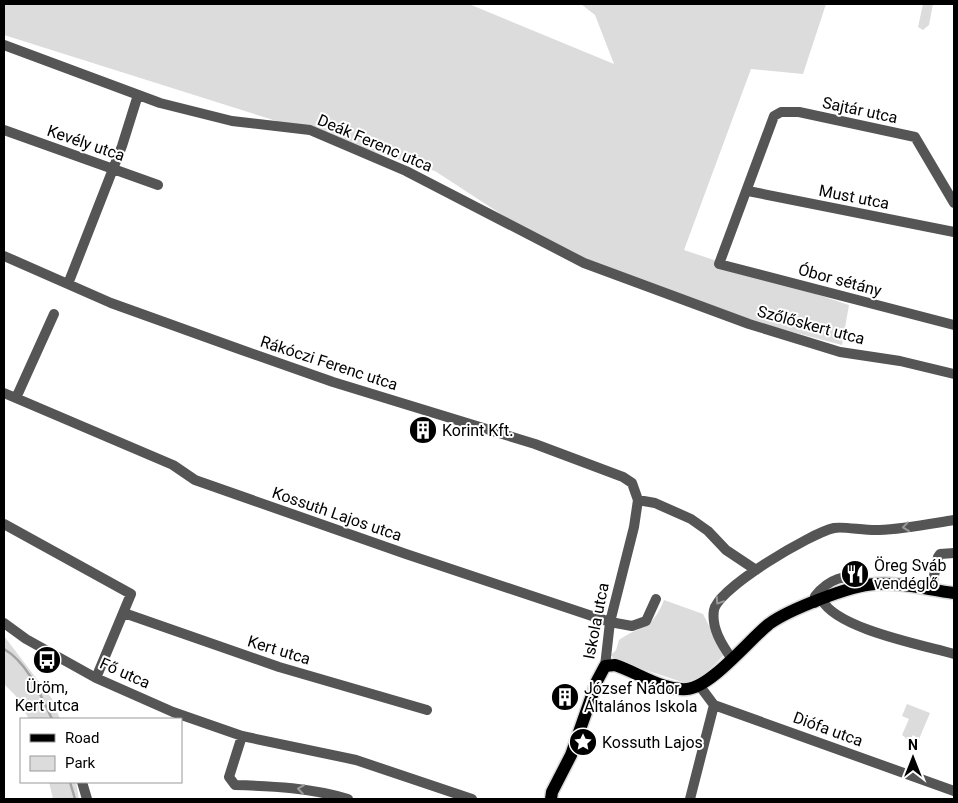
<svg xmlns="http://www.w3.org/2000/svg" width="958" height="803" font-family="Roboto,sans-serif">
<style>
.green{fill:#dcdcdc}
.lines{fill:none;stroke-linecap:round;stroke-linejoin:round}
.stream{stroke:#a3a3a3;stroke-width:2.5}
.major-casing{stroke:#dbdbdb;stroke-width:15}
.minor{stroke:#555;stroke-width:10}
.major{stroke:#000;stroke-width:12}
.oneway{stroke:#999}
.labels{text-anchor:middle;dominant-baseline:central;stroke-width:4;stroke-linejoin:round;paint-order:stroke}
.street-label{font-size:16px;fill:#000;stroke:#fff}
.poi-label{font-size:16px;fill:#000;stroke:#fff;text-anchor:start}
</style>
<rect width="100%" height="100%" fill="#fff"/>
<path class="green" d="M4,4H469L614,64L595,15L581,4H826L803,74L751,69L684,250L849,305L842,345L720,313L548,245L435,171L4,35Z
M923,4H933L929,25L923,30L918,27Z
M664,600L703,614L724,655L703,676L685,683L615,660L611,655L616,650L619,640C642,624 652,631 664,600Z
M4,636L52,699L60,719H29L15,695L4,684Z
M907,704L930,713L919,739L913,735L908,744L907,739L902,735L909,719L902,716Z
M49,782H76L79,799H53Z"/>
<g class="lines">
<path class="stream" d="M4,649C28,663 40,694 52,719
M70,782L75,799"/>
<defs>
<path id="major" d="M551,799L552,792L571,755L597,681L605,666L615,665C637,672 663,691 687,689C711,687 749,640 769,624C788,610 851,585 875,584C901,582 929,590 954,593"/>
</defs>
<use href="#major" class="major-casing"/>
<path class="minor" d="M4,45L160,103L232,121L310,130L406,171L584,263L749,324L840,352L900,361L954,374
M4,130L158,185
M748,191L954,232
M954,203L915,137L799,112H781L774,116L719,264L954,325
M4,256L111,303L239,349L333,382L535,444L623,477L632,483L638,500L634,527L610,622L605,666
M68,284L122,146L138,95
M4,393L173,465L195,480L406,554L610,622L632,626L646,621L656,599
M16,398L54,314
M638,500L655,503L691,519L708,531L726,550L756,570
M4,524L131,594L96,678
M931,590L938,557L940,554L954,553
M822,600C837,629 923,645 954,654
M815,603V596C827,581 848,569 863,585
M124,613L279,667L427,710
M4,623L26,639L96,678L173,712L242,736L356,760L472,799
M732,659C722,645 711,628 714,610C718,588 811,533 834,528C843,526 866,531 879,530C904,529 929,524 954,520
M699,685L714,705L954,791
M242,736L229,777L235,785C274,786 311,788 348,799
M82,782L87,799
M690,799L714,705"/>
<use href="#major" class="major"/>
</g>
<defs><path id="oneway-chevron" d="M-2-3.5L2.5 0L-2 3.5" fill="none" stroke-width="1.6" stroke-linecap="round" stroke-linejoin="round" transform="scale(1.25)"/></defs>
<g class="oneway">
<use href="#oneway-chevron" transform="translate(906 527) rotate(173)"/>
<use href="#oneway-chevron" transform="translate(719 601) rotate(123)"/>
<use href="#oneway-chevron" transform="translate(301 789) rotate(-172)"/>
</g>
<defs>
<symbol id="building-disc" viewBox="-11 -11 22 22"><circle r="9.5" fill="#000" stroke="#fff"/><path d="M-4-6H4V6H1V3H-1V6H-4ZM-2.5-4.3h1.7v1.8h-1.7ZM.8-4.3h1.7v1.8H.8ZM-2.5-1h1.7V.8h-1.7ZM.8-1h1.7V.8H.8Z" fill="#fff"/></symbol>
<symbol id="restaurant-disc" viewBox="-11 -11 22 22"><circle r="9.5" fill="#000" stroke="#fff"/><path d="M-5-6h1v4h1v-4h1v4h1v-4h1v5L-1.5 .5V6h-2V.5L-5-1ZM5-6V6H3V1.5H1.5Q1.5-4 5-6Z" fill="#fff"/></symbol>
<symbol id="bus-disc" viewBox="-11 -11 22 22"><circle r="9.5" fill="#000" stroke="#fff"/><path d="M-5-6H5V4H4V6H2V4H-2V6H-4V4H-5ZM-3.5-4V0h7V-4ZM-3.5 1.2v1.5H-2V1.2ZM2 1.2v1.5H3.5V1.2Z" fill="#fff"/></symbol>
<symbol id="sight-disc" viewBox="-11 -11 22 22"><circle r="9.5" fill="#000" stroke="#fff"/><path d="M0-6L1.8-2.2L6-1.7L2.9 1.2L3.7 5.4L0 3.3L-3.7 5.4L-2.9 1.2L-6-1.7L-1.8-2.2Z" fill="#fff"/></symbol>
</defs>
<g fill-rule="evenodd">
<use href="#building-disc" x="407" y="414" width="32" height="32"/>
<use href="#restaurant-disc" x="839" y="558" width="32" height="32"/>
<use href="#bus-disc" x="31" y="644" width="32" height="32"/>
<use href="#building-disc" x="549" y="681" width="32" height="32"/>
<use href="#sight-disc" x="567" y="726" width="32" height="32"/>
</g>
<g class="labels">
<g class="street-label">
<text transform="translate(860 110) rotate(12)">Sajtár utca</text>
<text transform="translate(86 143) rotate(19)">Kevély utca</text>
<text transform="translate(375 143) rotate(23)">Deák Ferenc utca</text>
<text transform="translate(854 197) rotate(11)">Must utca</text>
<text transform="translate(840 280) rotate(15)">Óbor sétány</text>
<text transform="translate(811 325) rotate(15)">Szőlőskert utca</text>
<text transform="translate(329 363) rotate(18)">Rákóczi Ferenc utca</text>
<text transform="translate(337 514) rotate(19)">Kossuth Lajos utca</text>
<text transform="translate(596 621) rotate(-79)">Iskola utca</text>
<text transform="translate(279 650) rotate(17)">Kert utca</text>
<text transform="translate(125 673) rotate(24)">Fő utca</text>
<text transform="translate(828 729) rotate(20)">Diófa utca</text>
</g>
<g class="poi-label">
<text x="442" y="430">Korint Kft.</text>
<text x="874" y="565">Öreg Sváb<tspan x="874" dy="18">vendéglő</tspan></text>
<text x="47" y="687" text-anchor="middle">Üröm,<tspan x="47" dy="18">Kert utca</tspan></text>
<text x="584" y="688">József Nádor<tspan x="584" dy="18">Általános Iskola</tspan></text>
<text x="602" y="742">Kossuth Lajos</text>
</g>
</g>
<rect width="958" height="803" fill="none" stroke="#000000" stroke-width="10"/>
<rect x="20" y="718" width="162" height="65" fill="#ffffff" stroke="#999999"/>
<rect x="30" y="734" width="25" height="8" fill="#000000" stroke="#999999"/>
<text x="65" y="743" font-size="15" fill="#000000">Road</text>
<rect x="30" y="756" width="25" height="15" fill="#dcdcdc" stroke="#999999"/>
<text x="65" y="768" font-size="15" fill="#000000">Park</text>
<g transform="translate(913 758)" stroke="#ffffff" stroke-width="4" paint-order="stroke">
<path d="M0-4L9 19L0 12L-9 19Z" fill="#000000"/>
<text y="-8" font-size="14" font-weight="bold" text-anchor="middle" fill="#000000">N</text>
</g>
</svg>
